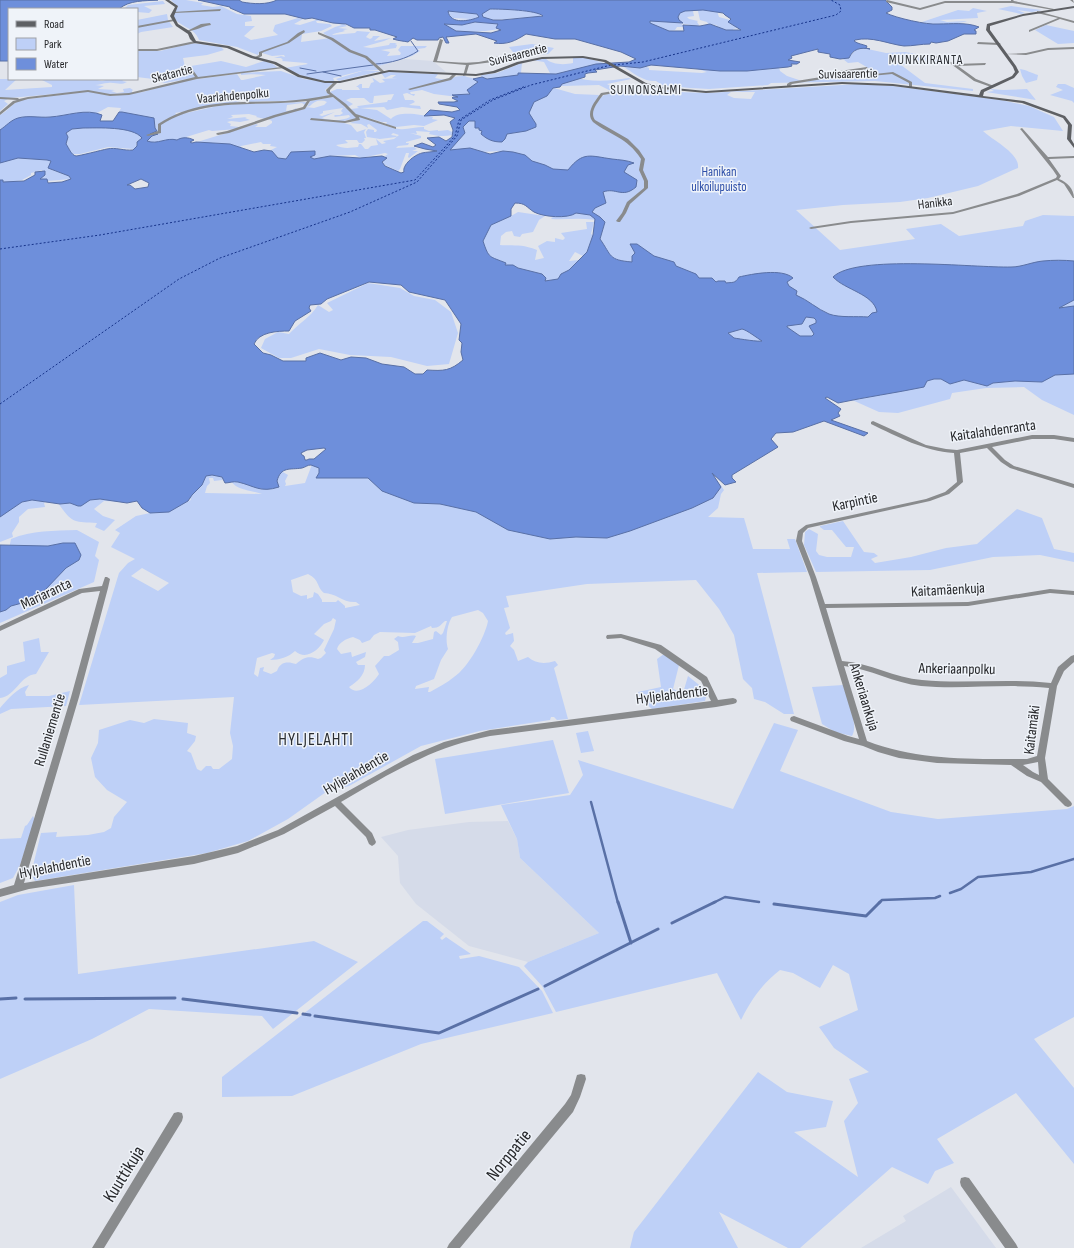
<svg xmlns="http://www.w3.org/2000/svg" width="1074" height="1248" font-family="'Sofia Sans Condensed',sans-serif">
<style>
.built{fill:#d5dbe9}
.green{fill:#bed0f7;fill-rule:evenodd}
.water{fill:#6e8fdb;stroke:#5970a6;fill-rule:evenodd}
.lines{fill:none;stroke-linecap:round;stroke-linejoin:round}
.stream-far2{stroke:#5970a6;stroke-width:1}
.stream-far1{stroke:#5970a6;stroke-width:2.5}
.stream{stroke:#5970a6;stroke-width:3}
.ferry{stroke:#16338a;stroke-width:1;stroke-dasharray:2 2;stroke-linecap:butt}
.street{fill:#898b8d;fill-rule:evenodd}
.secondary{fill:#5e6064;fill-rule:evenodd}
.labels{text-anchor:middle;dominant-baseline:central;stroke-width:3;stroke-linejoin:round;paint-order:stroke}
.far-street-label{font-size:13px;fill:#27282b;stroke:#eff3f9}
.far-neighbourhood-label{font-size:13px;letter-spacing:1px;fill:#2a2d32;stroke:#eff3f9}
.far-park-label{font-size:13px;fill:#2f50aa;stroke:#eff3f9}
.street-label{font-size:15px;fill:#27282b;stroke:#eff3f9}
.quarter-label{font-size:17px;letter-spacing:1px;fill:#2a2d32;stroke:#eff3f9}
.near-street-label{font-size:18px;fill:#27282b;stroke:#eff3f9}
</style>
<rect width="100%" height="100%" fill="#e2e5ec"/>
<path class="built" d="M405,59L433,61L446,72L382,70L379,66Z
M508,821L517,839L520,858L599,933L528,962L469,946L416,904L400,883L398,856L381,837L408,830L469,822Z
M951,1187L996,1248H861L906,1221L903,1216Z"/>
<path class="green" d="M171,0H186L203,3L201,5L213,7L221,6L237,14L251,16L252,21L245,22V26H255L244,36L251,40L278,35L273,31L275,25L298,18L303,19L294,24L300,25L316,20L315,19L332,20L316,21L317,23L330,24L332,26L321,31L302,34L301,42L331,38L323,33L335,27L342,25L335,23L345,24H344L347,26L338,28L348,29L343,30L345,31C340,33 336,32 332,35L355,33L357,31L370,32L366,37L370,39L372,38L373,36H380L374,41L391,38L384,41L363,47L371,48L389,45L390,43H397L395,44L397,45L396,48L381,50L390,52L387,56L400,55L401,53L398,50L401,46H427L425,48L417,49L420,51L412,56L379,66L372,61H369L379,70L361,71L333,78L335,82C318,82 300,76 285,68L308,64L306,63L282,61L283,60L281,58H274L281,56L285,57L284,55L272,56L259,52L258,55L237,47L199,40C195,27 178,27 172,15L178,7Z
M163,1L165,4L144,6L152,10L149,13L137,12V9H124L128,5Z
M518,2L522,6L521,7L540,10L542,15H540V17L487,20L476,9L509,6L515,7L510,5Z
M1011,6L1042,10L1032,12L1017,10L1025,13L1021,14L998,9Z
M715,8L722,12L717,11L719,17L730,20L729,23L738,28L733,29V31L721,29L716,25L708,24L707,22L700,20L698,11H693L694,16L687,17L689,19L698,21L697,22L699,25L695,26L681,23L684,27H677L675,30L669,31L662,29L643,20L677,18L679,17L676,11Z
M973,8L987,11L977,13L978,18L940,20L947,22L967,21C960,24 932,26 922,22L958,10L969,11Z
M452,10L477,14L479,17C473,20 467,23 459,20L471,19L452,18L447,11Z
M167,14L168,20L173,27L141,32L137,34V20Z
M477,22L502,24L497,26V28L499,29C487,31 466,34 454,30C450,29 448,26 444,24L462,25Z
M1046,25L1074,31V43L1058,44L1035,30Z
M192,43L221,47L224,50L207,55L183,58L185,67L221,61L246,67L264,61L273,64L278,68L193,78L165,83L153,79L137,77V51H160Z
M532,44L554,48L548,54L516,56L509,47Z
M863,48L886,53L905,52L933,57L943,62L901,65L925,83L973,89V91L875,81L771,83L768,85L709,89L690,88L662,85L656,81C644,82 633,73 624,67C634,68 643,63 654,66H644L649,68V70L702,73L707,72L698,69L779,67L780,71L787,76L805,82L830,76L870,69L858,62L848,63L843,59L848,58L857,49Z
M573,57L587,58L607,64L589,66L569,73L551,75L544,62L532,60L545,58C552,65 564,65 573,63Z
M522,63L521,73L524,74L498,81L482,77L481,75L497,73Z
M1020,69C1027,70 1031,73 1038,75L1037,80L1026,83L1022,76Z
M281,71L304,79L333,83L325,90L330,95L309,100L246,102L245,101L250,100L249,97L239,93L216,96L218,99L241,102L175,113L177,115L218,106L236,104L307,102L305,105L302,103L287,105L286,111L293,110L296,108L297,110L265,119L256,117L257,116L249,114L231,115L233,117L227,119L247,117L245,118L250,120L240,122L231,121L227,122L231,124L230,126L239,127L247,125L237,129L212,131L209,130L186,137L189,139L154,145L147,141L152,136L151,134L119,112L121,108L108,107L97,113L102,115L100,121L45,117L0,135V115C8,111 12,103 21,100L83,92H91L111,96L143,92L182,81L237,74L241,80H243L266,75C257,74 250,74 241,75V73Z
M362,71H381L339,81L336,79Z
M389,72L438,74L435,78C452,82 451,75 465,76L467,77L472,78L479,82L477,93L458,97L434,94L422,90L410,92L411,94H415L414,96L407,93L403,94L405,100H413L415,102L409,105L420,106L421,109L402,107L387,110L384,107L360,108L377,110L391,119C399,110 421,115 433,117L432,119L438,120L424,126L414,125L396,127L386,124L387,122H382L366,117C376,121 388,128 399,129C407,130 415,127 424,127V129L429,131L438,130V131L448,130L452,132V135C444,137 437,136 429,134L430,132L416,131L417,134L410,133L421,136V138L406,142V143H409L408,145L398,146L396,148L414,147L417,149L412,151H418L409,158L408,157L409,153H406L400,169L398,171L383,164V161L386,158L385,156L388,154L385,153L361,158L355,155L328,156L320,160L279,161L271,150L277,147L270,146L271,144H263L261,142L241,146L240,148L242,149L220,144L197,142L256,124L258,125L255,127H266L272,123V121L268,119L306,107L314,108L324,105L327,102C321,99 314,101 310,106L307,107L310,101L333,97L346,107L344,108H347L357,118L340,122L351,125L357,132L366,129L364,132L366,138H364L365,140L362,143H359L357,140H345L348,143L336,145C342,149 350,148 358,147L359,144H361L365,149H368L371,146L378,145L376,139L382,144L386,143L383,141L394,139L399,135L393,133L391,135L397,136L396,137L380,139L367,137L366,132L368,129L374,130V132H376L377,130L369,124L367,125L368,128L361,124L350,123L360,119L351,109L359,108L357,107L358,106L387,102L388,100H391L394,94L374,96L373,103H370L364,98H351L346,100L353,104L348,107L330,92L337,89H342V90H360L358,87H356L360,84H362V88H369L371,83L374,82L372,77L370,76L380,83L385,82L382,79L398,78H392L396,75H391L385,78L381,73ZM343,108L341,111L343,113L340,115H334L335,116L334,117L349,115L350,117C342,121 330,121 322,118L335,112L322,116L319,115L323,113V111Z
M571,76C591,83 608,81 629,78L631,79L607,84L618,90L611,91L599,85L561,86L553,83Z
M0,79H17L5,90L52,87V85L40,79H92L102,81L110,79H125L122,81L127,82C120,86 116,82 108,83C104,83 99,85 95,85L104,86L98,89L115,90L111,91L117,93L124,92L123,89L130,88L133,90L132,91V93L108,94L87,91L10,98L4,101L8,104L0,111Z
M859,84L893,86L1001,100L1029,106L1054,117L1063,131L1011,126L983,131C992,140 1020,153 1018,168L1013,170L978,186L928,198L900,202L843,205L796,210L840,250L915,239L906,229L941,224L959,236L1023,226L1025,221L1043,215L1074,216V340L931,349L728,342L708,282L613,259L607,253L600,239L605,223C588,216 569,220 552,219L551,218L604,196L603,192L569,174L498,152L501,151L481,152L477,150L447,152L465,133L463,127L465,124H463L503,103L556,86L554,88L575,94L599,95L597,99H599L604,95L646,87L678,92L708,93ZM731,92H755L751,99L734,98L727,95Z
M1058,84H1065L1074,88V103L1072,101L1050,95L1063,90L1056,87Z
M990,89L1003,90L1027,89L1036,100L986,92L994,91Z
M83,128C97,128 133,126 142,138L136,143L137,146L134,149L108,147L80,154H72L66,144L68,137L66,133L72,129Z
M51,155L52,170L69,176L71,179L47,181V180L40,179L43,176L42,170L31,173V175L22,180L12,182H2L3,180H0V157Z
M518,212L545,216L539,220L533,232L522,234L520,237L514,236L512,231L506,232L501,236L500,245C516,246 521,244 537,250L535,260L544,258L538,246L547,241L555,242V238L563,240L565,238L561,233L587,229L586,222H594L591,234L593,235L587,252L583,256L575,252L569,261L579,260L559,283L540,280L542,274L482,259L469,232L511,216Z
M368,283L400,288L414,296L435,300L451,312L458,333L449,364L427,366L391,357L350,355L319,349L291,358H279L261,348L265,339L278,332L289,334C298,324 311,317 318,305L329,312L333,310L327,303Z
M1074,346V415L1042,400L1024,387L986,388L952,393L950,399L898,413L879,412L850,399L871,397L865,365Z
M695,447L725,485L714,474L712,473L724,490L721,494L718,508L708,517L744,518L753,549H790L787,539H795L807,572L757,573L794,714H784L765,702L754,699L752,688L743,679L734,635L719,609L696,580L587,584L506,596L509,607L504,608L510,628L505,633L506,635L513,633L514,641L510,646L514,650L518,661L528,657C536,664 545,664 555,661L558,665L554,668L568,719L557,720L554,717H551L550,720L480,731L421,746L349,786L326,792L288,819L248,841L207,853L35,881L31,874L41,833L57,832L56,837L88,835L104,832L111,828L114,817L127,802L107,790L95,777L91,758L98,743L99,730L130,720L144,723L154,719L188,723L187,733L196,736L195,741L187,751L191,753L197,769L201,771L206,766H211L213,769H219L232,759L233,746L230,733L234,697L79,705L119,573L128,563L135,559L111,547L120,533L115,530L136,516L150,513L142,508L137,501H135L180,505L191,500L182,480L189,475L281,471L288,475L285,481L286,484L285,486L305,483L314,459L323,455ZM228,474C232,491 248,489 262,494L205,493L207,486L210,483L209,478H213L214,481L222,480ZM142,568L169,583L158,591L131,576ZM308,574C320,580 316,586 324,593C336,593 343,603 356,602L360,605L345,608V606L338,600L336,602H322V600L318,594L314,592L313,597L307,599V595L301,596L293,592L291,580ZM478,610L483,613L488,621C485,637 468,668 454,677C447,683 438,687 430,692H428L429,687L415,689L416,686L434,679L441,660L448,649C445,640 447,625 452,617ZM333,618L336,620L334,629L324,650L326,653L321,658L318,659C308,655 303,658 296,664C287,661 280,662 277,671L271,674L263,671L264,667L260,668L258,677L254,674L257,658L272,653L275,654L274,657L270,660C279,660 289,657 295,651C306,661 319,650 324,640L314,634L324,624L331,621ZM445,621H447L443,633L441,635L436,631L434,632L433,639L418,643H412L416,636C410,634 404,639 398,636L394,639L398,642L399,650L389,656H384L375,666L379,674C374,682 358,698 349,687C357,682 365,675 365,665H358L356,662L365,657L366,652L352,657L351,652L341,654L337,649C339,642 346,639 353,637L360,640L362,643L370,640L374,635L380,632L415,633L431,626L432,628C440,628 440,625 445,621Z
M0,481L126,502L104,501L94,509L103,516L115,520L104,531L95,527L97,523C73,522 72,523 58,503L46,501L44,503L45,507L28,509L19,517V522L12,533L13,537L0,542Z
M1017,509L1042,518L1054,549L1074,553V562L1040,555L993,557L930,570L816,572L804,545L805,532L809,529L818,534L816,551L819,555L827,557H851L854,547H846L832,530H824L820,527V526L843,521L864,552L874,553L878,556L871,559L875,563L911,557L946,548L977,544Z
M77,530L99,542L95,556L99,560L94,582L0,623V594L11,539C32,530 54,531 77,530Z
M39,638L41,652H49L36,674C20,675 16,696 0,698V678L7,674V666L25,661L23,642Z
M664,654L679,665L673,689L683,693L688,676L703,688L707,694L705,701L652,709L639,698L638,692L661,687L657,659Z
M29,685L25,692L26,696H49L70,691L66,706L11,709L0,714V708C8,699 17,688 29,685Z
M843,685C847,698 859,725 852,736L835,732L822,724L812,687Z
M774,723L798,730L780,771L891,812L938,819L1067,809L1074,806V1017L1034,1039L1074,1088V1164L1016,1093L937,1139L954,1163L935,1171L928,1184L892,1167L800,1248H788L719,1212L738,1248H630L634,1232L758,1072L787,1092L833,1101L826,1127L794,1132L858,1177L844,1121L858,1103L849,1079L869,1072L834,1048L819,1027L858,1010L849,974L833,965L820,988L793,973L780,970C761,985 752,999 741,1020L717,973L556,1012L542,986L524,966L528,962L599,933L520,858L517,839L501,805L570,795L583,775L578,760L733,809Z
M588,731L594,751L581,753L576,733Z
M553,740L569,793L445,814L435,759Z
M33,816L35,820L20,865L13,878L0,883V839L21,838L25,826L27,825Z
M74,885L78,974L314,941L358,962L273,1029L262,1016L149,1009L92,1039L0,1079V902L18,895Z
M423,921H427L444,934L440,938L442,940L446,937L471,954L459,956L460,959L479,956L519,967L542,991L553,1013L421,1044L292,1096L222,1097V1077Z"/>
<path class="water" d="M0,0H158C145,1 129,0 119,9H9V61H0Z
M198,0H239L242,2C253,4 267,5 277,0H886V1L892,7V10L886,13C896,18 927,25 938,24C952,24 966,22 979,27L974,30L976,31V34H964L948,41L936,43L931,42L930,44C921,44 913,46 904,46C888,44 872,36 855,40L854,41C858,44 862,44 867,46L866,48L870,49C860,47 853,49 849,58L840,59L830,57V54L818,52V49L791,56L792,58L788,60L800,62L797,64H791L792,66L788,67L747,71H720L651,65L640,68L620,66L595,70L597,72L588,73L585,74V77L562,84L560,87L553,88L547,96L534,102L529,113L536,124V127L526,131L507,134L505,139L502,142C493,142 488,140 481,134L482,131L479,130V128H475V121H469L463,127L465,133L450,150L470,148L490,154L503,151L513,152L525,155L532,161L545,165L553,169L568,170C583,151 590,156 612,159C620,160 626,160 634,163L628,165L624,172L637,180L636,187C622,199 616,187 603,192L606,203L595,208L592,212L600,217L605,222L600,239C612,256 608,260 632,262V256L635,253L630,244H637L654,256L674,262L676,266L696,274L699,278H712L716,282L718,281H725L726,283C732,282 735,284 739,277C752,274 782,268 793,278L787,282L789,286L797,291L796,295C808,300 817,309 829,314C840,318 856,316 868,317L872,313L877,312C874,294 845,290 833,277C856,254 975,268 1011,267C1022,267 1032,262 1043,261C1053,260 1064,260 1074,261V300L1059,308L1074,306V374L1055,375L1042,382L1015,381L993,383L987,386L964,380L950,384L941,379H934L927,381L924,387C895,393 866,397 838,403L827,397L825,398L841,409L838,413L840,416L831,420L868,433L864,436L824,421L793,432L776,433L771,439L778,447L732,475V478L736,482L725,485L712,473L721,487L713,498L692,508L630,531L607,538L576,537L550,539L508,530L476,512L440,504L414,503L382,491L368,478H316L319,473V468L311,465C307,465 306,467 302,468C290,470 281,466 277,481L279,487C260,493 255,486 238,482C233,481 229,483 225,483L222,477L212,475L206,476L202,485L192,495L188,501L169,512L150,513L142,508L137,501L127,503L100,499L90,500L81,506H78L70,503L60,504L32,500L22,502L0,517V180H3V182L24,181L35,175V172L45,171V175L40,179H47L48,183L62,182L71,179L69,176L48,168L51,161L47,160L18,158L0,163V130C6,126 11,120 18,118C29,115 39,118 50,117C67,116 86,108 102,115L100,121H113L119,112H122L154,118L155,128L157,131L150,134H158L152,136L147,141C158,145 166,137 177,140C182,137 188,137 194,140L190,142L192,143L196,142L230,144L254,152L264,150L272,151L278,158L286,159L291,152L315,151V155L310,157L314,159L330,156L360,158L382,156L387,158L382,162L385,166L401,173L404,172C402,165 414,155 422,153C426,152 432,152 437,151L425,149L414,146L422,143L433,147L436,145L427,138L439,137L446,141L452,137L453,130L450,122L455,118L444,115L424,116L430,110L452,112L460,110L457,107L439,104L438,102H454L458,101L452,98L453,97H458L452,95L470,94L467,90L478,82L473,79L482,77L487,79L518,75V73L556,74L596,64L629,62L636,59L621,52L575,39H555L526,34C515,41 507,45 494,43L497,41L476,34L446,37L449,43H446L443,37L439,38L438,40H417L413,38L408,42C404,41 399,41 393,39L397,37L375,30H370V28H354L346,24L333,23L312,18L305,19L285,14H244L230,8V7ZM490,9C501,9 537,10 543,16L502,20H493L483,17L482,14ZM703,10L723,13L725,15L731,19L728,22L741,30H726L710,24L700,26L683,25L684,31H669L650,23V21L683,23L679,20L678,17L680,13L685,11ZM448,11L477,14L479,17C470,21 450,25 448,11ZM475,22L498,24L496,28L501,30L491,33L456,31L444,24L462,25ZM83,128C97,128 133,126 142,138L137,142V146L133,150C124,151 116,147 107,149C102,150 79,156 76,156C71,155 69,148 66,144L68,137L66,133L72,129ZM141,179L149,183L148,187L135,189L130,185H127ZM515,203C526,203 526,207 534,212C543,217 568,219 576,213L590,215L595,219L593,235L587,252L569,270L561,274L558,279L545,281L546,278L542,274L518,268L513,265H505L506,263C489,256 489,259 483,241L491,225L511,216V209ZM369,282L401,285L409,292L445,300L461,324L459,340L462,343L461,352L463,360C450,371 444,371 427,370L423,374H415L404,367L382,364L366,358L351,357L341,360L320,353L306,358V361H283L271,355L263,353L254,344C259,332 277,331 289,331L295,321L311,311L309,308L310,305L321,304L327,299ZM806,317L814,318L816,320V323L809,326L814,334L812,336H800L787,327V326L802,324ZM742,329C747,330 757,338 762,341C759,342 740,339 734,338L728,333ZM324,448L326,449L314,459H309L307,460H305L304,456L302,455L301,453L307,450Z
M63,543H75L81,555L79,560L66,568L45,590L22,603L11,606L6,610L0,612V545L48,546Z"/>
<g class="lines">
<path class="stream-far2" d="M376,64C391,63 406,59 418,51L411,41
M300,68L316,71
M323,72L341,76
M307,74L373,65"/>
<path class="stream-far1" d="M591,802L618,903
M950,893L961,889L978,877L1031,872L1074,859
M713,903L725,897L759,902
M879,903L882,900L935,898L940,896"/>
<path class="stream" d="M618,902L631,943
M774,904L866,916L880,902
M672,923L715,902
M545,986L658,929
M0,999L16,998
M25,999L175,998
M183,999L297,1013
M303,1014L310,1015
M315,1016L439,1033L538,989"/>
<path class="ferry" d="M614,65L643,62L836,15L841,11L840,5L831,0
M0,249L100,235L415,180L455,136L459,120L490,100L526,86
M0,404L179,279L220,258L350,212L417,182L457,136L461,120L493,100L531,85L611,65"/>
<path class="street" d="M887,0L920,8L945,1H1011V0H1013L1014,1L1054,9L1053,10L1013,3H945L920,10L886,2Z
M1070,0H1073L1074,3Z
M221,9L220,11L174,13L173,12Z
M1037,11L1074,21V23L1060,19L1029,32V30L1058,18L1037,13Z
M175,19L174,21L137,28V26Z
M210,23L211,25C203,26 192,32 187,31L201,24Z
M304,30L305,32L289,43L264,52L262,53V56L256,59L253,58L259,55V52L287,42L298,33Z
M318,32L333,38L351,50L367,56L385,72L382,73L365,58L349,52L331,40L318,34Z
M440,39L443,40L437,61C456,62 480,66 498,56L501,57L493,62L469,65L466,75L463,76L466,65L433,62Z
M195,41L196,43L157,51H137V49H157Z
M978,42L999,43L1001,44L999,45L977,44Z
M1074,47V49L1048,50L1026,55L1005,54L1026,53L1048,48Z
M933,55L956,64L986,63L985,65L958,66L976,79L994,86L991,87L974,81L951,64L933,57Z
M190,66L198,77L282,67L284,68L197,79L129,95L110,96L88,92L28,99L15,103L0,115V112L13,101L17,100L0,99V97L18,98L19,99L28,97L88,90L110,94L129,93L195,77L188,67Z
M867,67L868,69L827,75L823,79L792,84L789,87L787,86V84L790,82L821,77L826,73Z
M893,72L912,82V88L909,87V83L892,74L849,78L847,77Z
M454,73L457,74L451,80L410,90L408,89L449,78Z
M335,81L338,82L330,90V92L346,104L356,114L396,127V129L359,117L360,120L345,123L310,120L311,118L345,121L356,118L344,106L333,97L310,101L305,109L276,117L229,133L218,135L216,134L217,133L227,131L274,115L303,107L307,101C257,107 205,97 161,125V133L148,136L146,135L158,131V124C198,98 239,103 285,101C300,100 315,98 330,95L327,93L326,90Z
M650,85L651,87L603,95C598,102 589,112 595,120L628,139L639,150L645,159L643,170L648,181V188L630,204L626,213L620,222H618L616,221L622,213L627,202L644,188V181L639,170L641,159C627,137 611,136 593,122C585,113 595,101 601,93Z
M1022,128L1048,157L1074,156V158L1049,159L1061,176L1059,179C1067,182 1074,189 1074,198H1073L1064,184L1057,180L1019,196L953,214L851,223L811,229L809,228L811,227L851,221L953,212L1017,194L1056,178L1057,176L1053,170L1021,130L1020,129Z
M873,421L926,445L946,449L957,450L1032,435H1054L1074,438V442L1054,439H1032L992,447L1005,460L1014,466L1074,484V488L1010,468L1001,462L987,448L960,453L963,482L949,494L930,501L808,528L803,533L802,541L816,577L825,604L968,602L1050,589L1074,591V595L1050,593L968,606L826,608L842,661C870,663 895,678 922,680C965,684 1008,678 1051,683L1058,667L1071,656L1074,655V662L1064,671L1057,686L1045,758L1048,779L1071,802L1072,804L1071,806L1068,807L1065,806L1041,782L1027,776L1011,765L937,763L899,758L878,752L863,746L844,741L791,721L790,719L791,717L794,716L848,736L859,739L810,577L796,541L798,531L806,525L926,499L945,492L957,482L954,453C924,451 898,437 871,424V422ZM844,666C870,669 894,683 921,686C963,690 1006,683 1049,688L1037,756L1027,759C974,759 918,761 867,741ZM1038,762L1039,775L1033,772L1023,765Z
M105,577H107L110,579L108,588L79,697L24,883L194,856L237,846L278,830L413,755L444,742L490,730L711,701L701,681L655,649L621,638L607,639L606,637L607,635L621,634L661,645L707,677L718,700L733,698L736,699L737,701L736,703L733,704L716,707L490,736C466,741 442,748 420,759C393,771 367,787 341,802L372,833L376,842L375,844L372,846L369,844L366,837L335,806L284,834L238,853L194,864L29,889L0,897V889L14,885L71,697L100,591L82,593L0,631V626L79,589L102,586Z
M581,1074L585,1075L586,1079L580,1097L573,1112L460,1248H447L449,1244L565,1104L571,1095L577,1075Z
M178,1112L182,1113L183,1117L182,1121L104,1248H92L174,1113Z
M965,1177L969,1178L1016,1244L1018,1248H1005L961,1186L960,1182L961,1178Z"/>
<path class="secondary" d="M165,0H169L178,6L174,16L178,24L191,32L196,41L229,46L253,56L276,62L300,75L325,81H340L389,70L476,74L493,71L517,62L542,57L583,56L606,60L646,83L663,87L706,91L842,82L893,84L979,95L981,90L1012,76L1015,72L1013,67L986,30L987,24L1023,14L1074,6V8L1023,16L990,26V30L1016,66L1019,72L1014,78L984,92L983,96L1024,101L1065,116L1072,125L1071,139L1074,144V148L1067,139L1068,125L1063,118L1022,103L893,86L842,84L706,93L663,89L644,85L604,62L583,58L542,59L519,64L495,73L476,76L389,72L340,83H325L298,77L274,64L251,58L227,48L194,43L190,39L188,34L176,26L170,16L175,7Z"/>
</g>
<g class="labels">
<g class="far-street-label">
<text transform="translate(518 55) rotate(-14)">Suvisaarentie</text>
<text transform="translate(172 74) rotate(-14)">Skatantie</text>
<text transform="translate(848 74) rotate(-1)">Suvisaarentie</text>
<text transform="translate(233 96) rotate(-5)">Vaarlahdenpolku</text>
<text transform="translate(935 203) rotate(-7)">Hanikka</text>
</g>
<g class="far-neighbourhood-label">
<text x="926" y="60">MUNKKIRANTA</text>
<text x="646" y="90">SUINONSALMI</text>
</g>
<g class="far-park-label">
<text x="719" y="172">Hanikan<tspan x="719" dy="15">ulkoilupuisto</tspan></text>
</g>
<g class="street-label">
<text transform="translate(993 431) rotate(-8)">Kaitalahdenranta</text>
<text transform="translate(855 502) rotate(-12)">Karpintie</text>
<text transform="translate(948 590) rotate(-3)">Kaitamäenkuja</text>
<text transform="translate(46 594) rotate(-25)">Marjaranta</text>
<text transform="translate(957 669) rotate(1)">Ankeriaanpolku</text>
<text transform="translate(672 695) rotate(-7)">Hyljelahdentie</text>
<text transform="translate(864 697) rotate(73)">Ankeriaankuja</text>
<text transform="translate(50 730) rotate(-73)">Rullaniementie</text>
<text transform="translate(1032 730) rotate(-83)">Kaitamäki</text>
<text transform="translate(356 773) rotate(-30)">Hyljelahdentie</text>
<text transform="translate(55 867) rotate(-11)">Hyljelahdentie</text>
</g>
<g class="quarter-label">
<text x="316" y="740">HYLJELAHTI</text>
</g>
<g class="near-street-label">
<text transform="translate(509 1155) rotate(-51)">Norppatie</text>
<text transform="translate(124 1174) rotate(-58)">Kuuttikuja</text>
</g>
</g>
<rect x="8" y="8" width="130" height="72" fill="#eff3f9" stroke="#9fa2a7"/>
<rect x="16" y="21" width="20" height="6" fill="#5e6064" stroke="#9fa2a7"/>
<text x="44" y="28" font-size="12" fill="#27282b">Road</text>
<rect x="16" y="38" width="20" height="12" fill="#bed0f7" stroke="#9fa2a7"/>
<text x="44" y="48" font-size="12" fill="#27282b">Park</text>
<rect x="16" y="58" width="20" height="12" fill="#6e8fdb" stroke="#9fa2a7"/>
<text x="44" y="68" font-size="12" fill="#27282b">Water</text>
</svg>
